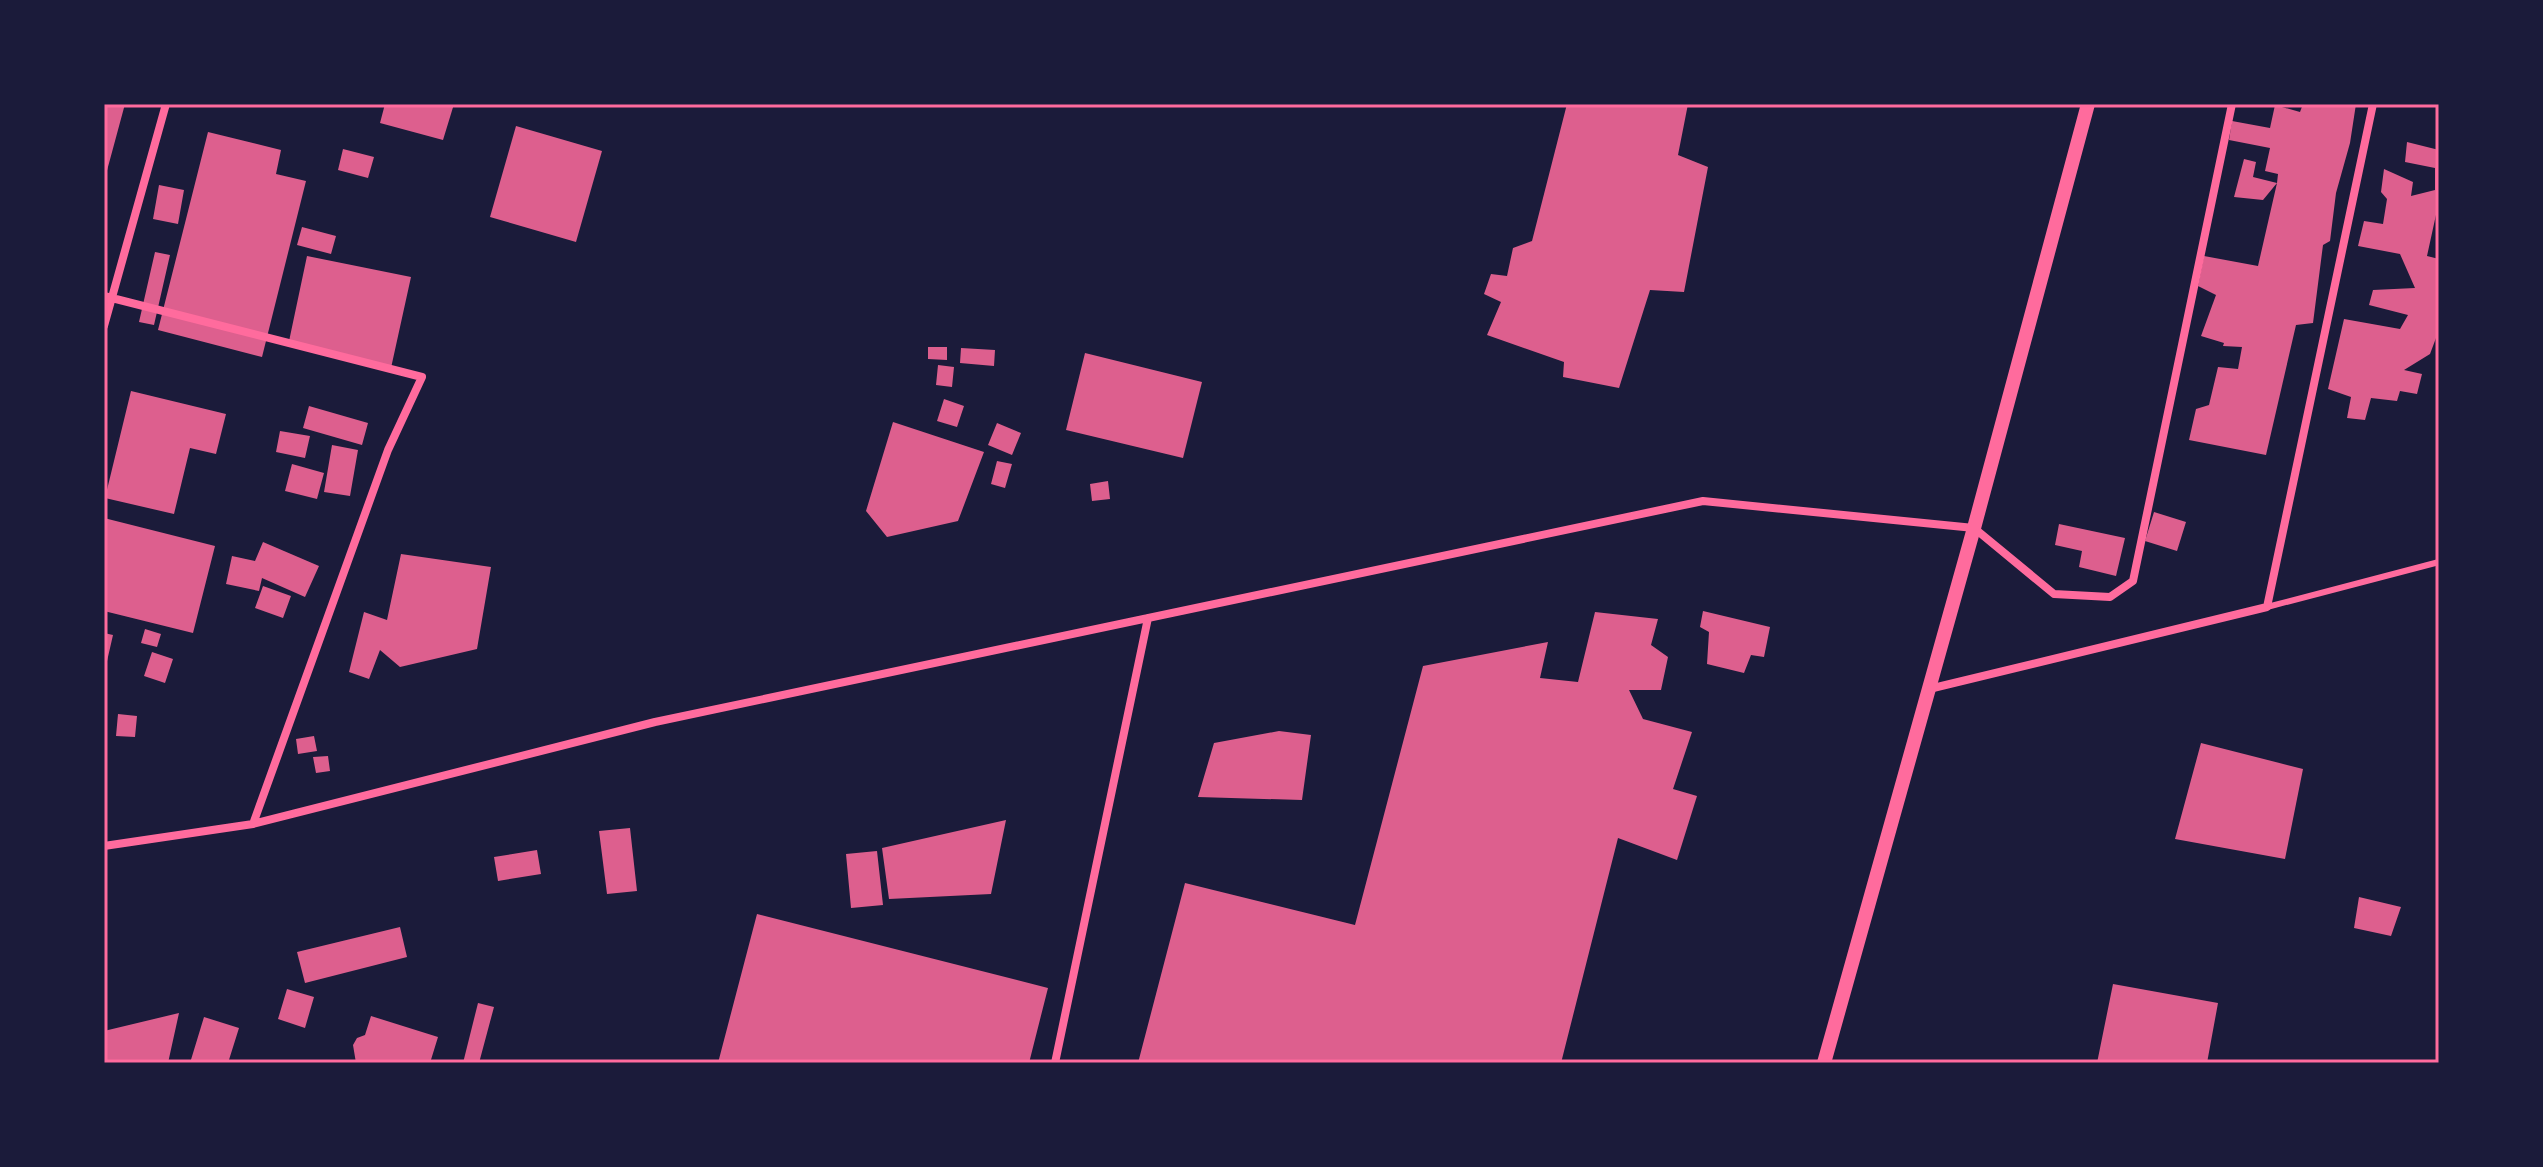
<svg xmlns="http://www.w3.org/2000/svg" width="2543" height="1167" font-family="Commissioner,sans-serif">
<style>
.building{fill:#dd5f8e}
.lines{fill:none;stroke-linecap:round;stroke-linejoin:round}
.service{stroke:#ff6b9d;stroke-width:6}
.minor{stroke:#ff6b9d;stroke-width:8}
.tertiary{stroke:#ff6b9d;stroke-width:14}
.neatline{fill:none;stroke:#ff6b9d;stroke-width:3}
</style>
<rect width="100%" height="100%" fill="#1b1b3a"/>
<path class="building" d="M104,104H125L105,178H104Z
M385,104H454L443,140L380,123Z
M1567,104H1688L1678,155L1708,167L1684,292L1650,290L1619,388L1563,377L1564,362L1487,335L1501,302L1484,294L1491,274L1507,276L1513,248L1532,241Z
M2303,104H2356L2350,143L2336,193L2330,241L2323,245L2313,323L2296,325L2266,455L2189,440L2196,409L2209,405L2218,367L2238,369L2242,347L2223,346L2224,343L2201,336L2216,295L2198,286L2204,256L2258,266L2277,183L2263,200L2234,197L2244,159L2256,162L2253,177L2277,183L2278,174L2265,171L2270,148L2229,140L2232,121L2270,128L2275,105L2300,112Z
M516,126L602,151L576,242L490,217Z
M208,132L281,150L276,174L306,181L262,357L158,330Z
M2407,142L2439,150V201L2427,256L2439,259V330L2430,354L2404,370L2422,374L2417,394L2400,391L2397,401L2371,398L2365,420L2347,418L2351,397L2328,389L2344,319L2400,329L2408,315L2369,305L2373,290L2415,288L2400,254L2358,246L2364,221L2383,224L2387,199L2381,192L2384,169L2413,182L2411,196L2435,190V168L2405,162Z
M343,149L374,157L368,178L338,170Z
M159,185L184,190L178,224L153,219Z
M302,227L336,236L331,254L297,245Z
M155,252L170,255L154,325L139,322Z
M307,256L411,277L391,368L288,346Z
M928,347H947V360L928,359Z
M961,348L995,350L994,366L960,363Z
M1085,353L1202,382L1183,458L1066,430Z
M938,365L954,367L952,387L936,385Z
M131,391L226,414L216,454L190,448L174,514L105,498Z
M944,399L964,406L957,427L937,421Z
M309,406L368,423L362,445L303,428Z
M893,422L984,452L958,521L887,537L866,511Z
M997,423L1021,433L1012,455L988,445Z
M280,431L310,436L305,458L276,452Z
M332,445L358,450L350,496L324,492Z
M997,461L1012,464L1005,488L991,484Z
M292,464L324,473L317,499L285,491Z
M1108,481L1110,499L1092,501L1090,484Z
M2154,512L2186,522L2177,551L2145,541Z
M104,518L215,546L193,633L104,611Z
M2059,524L2125,538L2116,576L2079,567L2082,551L2055,545Z
M263,542L319,566L305,597L262,578L259,591L226,584L232,556L255,561Z
M401,554L491,567L477,649L400,667L380,650L369,679L349,672L364,612L387,620Z
M263,586L291,596L283,618L255,608Z
M1703,611L1770,627L1764,657L1751,655L1744,673L1707,664L1709,632L1700,627Z
M1595,612L1658,619L1651,645L1668,657L1661,690H1629L1643,719L1692,732L1673,789L1697,796L1677,860L1618,838L1561,1063H1138L1185,883L1355,925L1423,666L1548,642L1540,678L1578,682Z
M145,629L161,634L157,647L141,643Z
M104,633L113,635L105,670H104Z
M152,652L173,659L165,683L144,676Z
M118,714L137,716L135,737L116,736Z
M1279,731L1311,735L1302,800L1198,797L1214,743Z
M314,736L317,751L298,754L296,739Z
M2201,743L2303,769L2285,859L2175,839Z
M328,756L330,771L316,773L313,757Z
M1006,820L991,894L889,899L882,848Z
M630,828L637,891L607,894L599,831Z
M537,850L541,874L498,881L494,857Z
M877,851L883,905L851,908L846,854Z
M2359,897L2401,907L2391,936L2354,928Z
M757,914L1048,988L1029,1063H718Z
M400,927L407,957L305,983L297,952Z
M2113,984L2218,1003L2207,1063H2097Z
M287,989L314,997L305,1028L278,1019Z
M478,1003L494,1007L479,1063H463Z
M179,1013L168,1063H104V1031Z
M371,1016L438,1037L430,1063H356L353,1045L357,1038L365,1035Z
M204,1017L239,1028L228,1063H190Z"/>
<g class="lines">
<path class="service" d="M2267,607L2439,562"/>
<path class="minor" d="M104,296L422,377L388,450L253,824
M104,326L166,104
M1929,689L2267,607L2373,104
M104,846L253,824L655,722L1703,501L1974,528L2054,594L2110,597L2133,581L2232,104
M1055,1063L1148,618"/>
<path class="tertiary" d="M1824,1063L1974,528L2088,104"/>
</g>
<rect width="2543" height="1167" fill="none" stroke="#1b1b3a" stroke-width="212"/>
<rect x="106" y="106" width="2331" height="955" class="neatline"/>
</svg>
